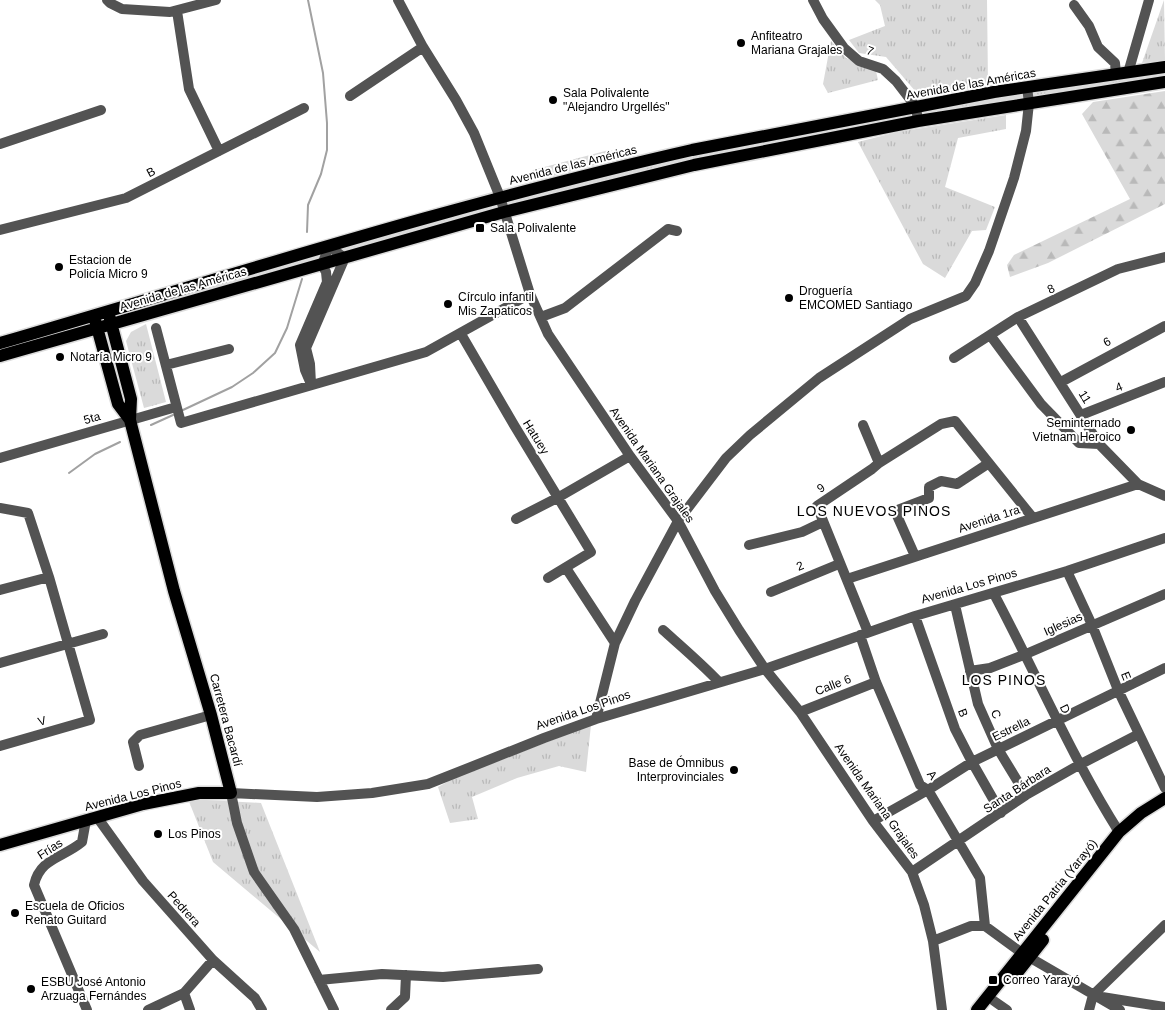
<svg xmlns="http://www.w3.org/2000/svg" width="1165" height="1010" font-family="Arial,sans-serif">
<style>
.grass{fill:url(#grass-tufts)}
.forest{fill:url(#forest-firs)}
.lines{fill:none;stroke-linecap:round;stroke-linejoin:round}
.stream{stroke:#a1a1a1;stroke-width:2}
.major-casing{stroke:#dbdbdb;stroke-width:15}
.minor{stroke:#535353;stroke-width:10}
.major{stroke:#000;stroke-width:12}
.poi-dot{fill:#000;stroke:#fff;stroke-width:2}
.labels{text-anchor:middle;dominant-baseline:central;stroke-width:4;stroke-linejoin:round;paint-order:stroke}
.poi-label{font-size:12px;fill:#000;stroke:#fff;text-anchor:start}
.street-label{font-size:12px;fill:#000;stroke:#fff}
.neighbourhood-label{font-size:14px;letter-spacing:1px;fill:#000;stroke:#fff}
</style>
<defs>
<pattern id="grass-tufts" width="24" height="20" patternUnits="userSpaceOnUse" patternTransform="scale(1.25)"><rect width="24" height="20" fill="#dadada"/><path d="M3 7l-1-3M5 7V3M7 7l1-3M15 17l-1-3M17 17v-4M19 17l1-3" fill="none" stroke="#b9b9b9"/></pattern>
<pattern id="forest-firs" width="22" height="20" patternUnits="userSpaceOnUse" patternTransform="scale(1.25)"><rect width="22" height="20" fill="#dadada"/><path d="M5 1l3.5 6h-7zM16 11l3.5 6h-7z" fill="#b9b9b9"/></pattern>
</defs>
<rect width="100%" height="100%" fill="#fff"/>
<path class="grass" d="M875,0H987L988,84L922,99L886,57L859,53L849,40L885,26L880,5Z
M1164,0L1165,60L1142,63Z
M831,41L846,58L876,71L878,80L828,93L823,84Z
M1165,71V78L1031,98L1030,91Z
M1024,92L1026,99L920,117L919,110Z
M914,112L915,117L507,207L505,200L669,160Z
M1006,115V129L958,138L945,187L995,207L986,230L972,231L945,278L923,264L858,142L897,132Z
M609,150L622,153V158L525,183L524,179L533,170Z
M497,202L499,209L344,253L337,248Z
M323,252L320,259L114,319L113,314Z
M146,324L166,402L144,408L126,341L131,332Z
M108,330L127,400L126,408L122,401L103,331Z
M591,725L586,772L559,766L517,778L472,797L478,819L450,823L438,787L452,779Z
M188,799L261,803L320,952L213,862Z"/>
<path class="forest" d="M1165,91V204L1048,263L1010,277L1007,265L1014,255L1130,199L1082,114L1093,102Z"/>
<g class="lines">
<path class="stream" d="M307,232L308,205L321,174L327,150V123L323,73L308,0
M183,410L232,387L253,373L275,353L287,328L302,279
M151,425L173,415
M69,473L95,454L120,442"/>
<defs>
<path id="major" d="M95,320L118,404L130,420L131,399L109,315
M0,343C230,276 458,203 692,150L994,92L1165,67
M0,356L504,212L694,165L918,121L1165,82
M0,845L143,804L199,793H231L211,715L174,591L130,420
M1017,973L1043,940
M977,1010L1119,832L1141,813L1165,798"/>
</defs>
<use href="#major" class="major-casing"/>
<path class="minor" d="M107,0L110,3L122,9L170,12L216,0
M398,0L423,47L456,100L474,133L500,197L530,294L548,334L630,456L678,521L715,591L739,630L765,669L800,712L873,821L912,872L924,905L933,941L942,1010
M813,0L823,19L844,48L859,61L883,69L896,81L916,107L918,121
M1074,5L1089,26L1098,47L1115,63L1116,74
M177,11L189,89L219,151
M1128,73L1149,0
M350,96L423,47
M0,144L101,110
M0,230L126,198L304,108
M329,246L343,257V262L306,348L310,364L311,384L305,370L300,345L327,282L326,272L322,265Z
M541,317L565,308L668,229L677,231
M1018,317L1099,444L1138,484L1165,496
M156,328L181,423L426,352L530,294
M461,334L514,425L591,552L548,578
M990,335L1041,404L1079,443L1099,444
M954,358L1018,317L1118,269L1165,257
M166,365L229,349
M1061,382L1165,326
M1081,415L1165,382
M863,425L879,463
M0,458L176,407
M0,508L28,513L49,577L90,720L0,746
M516,519L559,497L630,456
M749,545L802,532L823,522
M915,556L895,511L929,498V487L941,481L957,484L989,463
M566,568L615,643
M1067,571L1092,625L1118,690L1165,788
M847,579L1138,484
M0,590L49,577
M771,592L839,564
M994,594C1036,673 1071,756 1119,832
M955,605L978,704L998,749L1026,795
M915,616L955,729L972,762L1001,813
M663,630C682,647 702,664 719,682
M868,632L817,506L872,469L879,463L941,424L955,421L1033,518
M860,635L876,682L920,785L928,790L980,878L985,926
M0,663L103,634
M970,671L990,668L1026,654L1165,594
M800,712L876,682
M596,719L615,643L635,601L678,521L726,458L750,435L819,378L910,319L966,296L975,283L989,251L1014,178L1026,131L1029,103L1027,87
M139,766L133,742L140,735L211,715
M97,817L143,881L213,960L255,998L262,1010
M86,820L82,842C63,858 40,858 34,885L87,1010
M873,821L928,790L972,762L1165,668
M912,872L1026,795L1079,765L1139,734
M933,941L971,926H985L1022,953L1120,1010
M319,980L382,974L443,977L538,969
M184,993L190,1010
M1102,997L1165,1007
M994,1001L1007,1010
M148,1010L184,993L213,960
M334,1010L294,929L254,872L237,823L231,793L317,797L372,793L428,784L544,738L596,719L765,669L915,616L1067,571L1165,538
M391,1010L405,997L406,975
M1089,1010L1093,995L1165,925"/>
<use href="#major" class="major"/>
</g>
<g class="poi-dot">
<circle cx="741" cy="43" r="5"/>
<circle cx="553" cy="100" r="5"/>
<rect x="475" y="223" width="10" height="10" rx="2.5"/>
<circle cx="59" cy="267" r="5"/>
<circle cx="789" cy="298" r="5"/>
<circle cx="448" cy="304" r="5"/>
<circle cx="60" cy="357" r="5"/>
<circle cx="1131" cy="430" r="5"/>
<circle cx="734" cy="770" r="5"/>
<circle cx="158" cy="834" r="5"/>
<circle cx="15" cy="913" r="5"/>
<rect x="988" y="975" width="10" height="10" rx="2.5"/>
<circle cx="31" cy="989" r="5"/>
</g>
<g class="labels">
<g class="poi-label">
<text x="751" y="36">Anfiteatro<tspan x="751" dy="14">Mariana Grajales</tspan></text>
<text x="563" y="93">Sala Polivalente<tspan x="563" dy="14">"Alejandro Urgellés"</tspan></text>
<text x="490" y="228">Sala Polivalente</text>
<text x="69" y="260">Estacion de<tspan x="69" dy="14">Policía Micro 9</tspan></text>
<text x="799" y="291">Droguería<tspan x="799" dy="14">EMCOMED Santiago</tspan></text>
<text x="458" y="297">Círculo infantil<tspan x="458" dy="14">Mis Zapaticos</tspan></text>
<text x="70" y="357">Notaría Micro 9</text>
<text x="1121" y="423" text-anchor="end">Seminternado<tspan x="1121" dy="14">Vietnam Heroico</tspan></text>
<text x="724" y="763" text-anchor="end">Base de Ómnibus<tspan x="724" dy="14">Interprovinciales</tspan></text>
<text x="168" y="834">Los Pinos</text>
<text x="25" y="906">Escuela de Oficios<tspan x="25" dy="14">Renato Guitard</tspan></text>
<text x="1003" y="980">Correo Yarayó</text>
<text x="41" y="982">ESBU José Antonio<tspan x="41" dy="14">Arzuaga Fernándes</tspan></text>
</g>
<g class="street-label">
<text transform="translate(870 51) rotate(21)">7</text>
<text transform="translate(971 84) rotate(-10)">Avenida de las Américas</text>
<text transform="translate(573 165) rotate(-14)">Avenida de las Américas</text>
<text transform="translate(151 172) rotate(-28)">B</text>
<text transform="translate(183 289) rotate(-16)">Avenida de las Américas</text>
<text transform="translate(1051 289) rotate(-26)">8</text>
<text transform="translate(1107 342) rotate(-29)">6</text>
<text transform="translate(1119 387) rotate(-21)">4</text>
<text transform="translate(1085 397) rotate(58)">11</text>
<text transform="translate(92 418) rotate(-16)">5ta</text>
<text transform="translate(536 437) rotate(58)">Hatuey</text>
<text transform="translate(652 465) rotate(55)">Avenida Mariana Grajales</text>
<text transform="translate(821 488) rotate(-35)">9</text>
<text transform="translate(989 519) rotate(-18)">Avenida 1ra</text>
<text transform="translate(800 566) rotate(-23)">2</text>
<text transform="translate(969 586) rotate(-16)">Avenida Los Pinos</text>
<text transform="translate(1063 624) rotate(-24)">Iglesias</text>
<text transform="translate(1126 676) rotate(68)">E</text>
<text transform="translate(833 685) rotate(-21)">Calle 6</text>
<text transform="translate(1065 709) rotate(64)">D</text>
<text transform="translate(583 710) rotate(-19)">Avenida Los Pinos</text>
<text transform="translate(963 713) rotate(70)">B</text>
<text transform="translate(996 714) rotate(66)">C</text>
<text transform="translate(226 720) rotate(75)">Carretera Bacardí</text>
<text transform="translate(42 721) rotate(-16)">V</text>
<text transform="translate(1011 729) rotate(-26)">Estrella</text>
<text transform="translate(932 775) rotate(53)">A</text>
<text transform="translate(1017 789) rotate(-33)">Santa Bárbara</text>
<text transform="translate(133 795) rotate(-14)">Avenida Los Pinos</text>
<text transform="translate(877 801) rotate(55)">Avenida Mariana Grajales</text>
<text transform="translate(50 849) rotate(-33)">Frías</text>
<text transform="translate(1055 890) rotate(-51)">Avenida Patria (Yarayó)</text>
<text transform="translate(184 909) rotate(48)">Pedrera</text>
</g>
<g class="neighbourhood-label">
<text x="874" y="511">LOS NUEVOS PINOS</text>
<text x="1004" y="680">LOS PINOS</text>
</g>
</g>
</svg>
